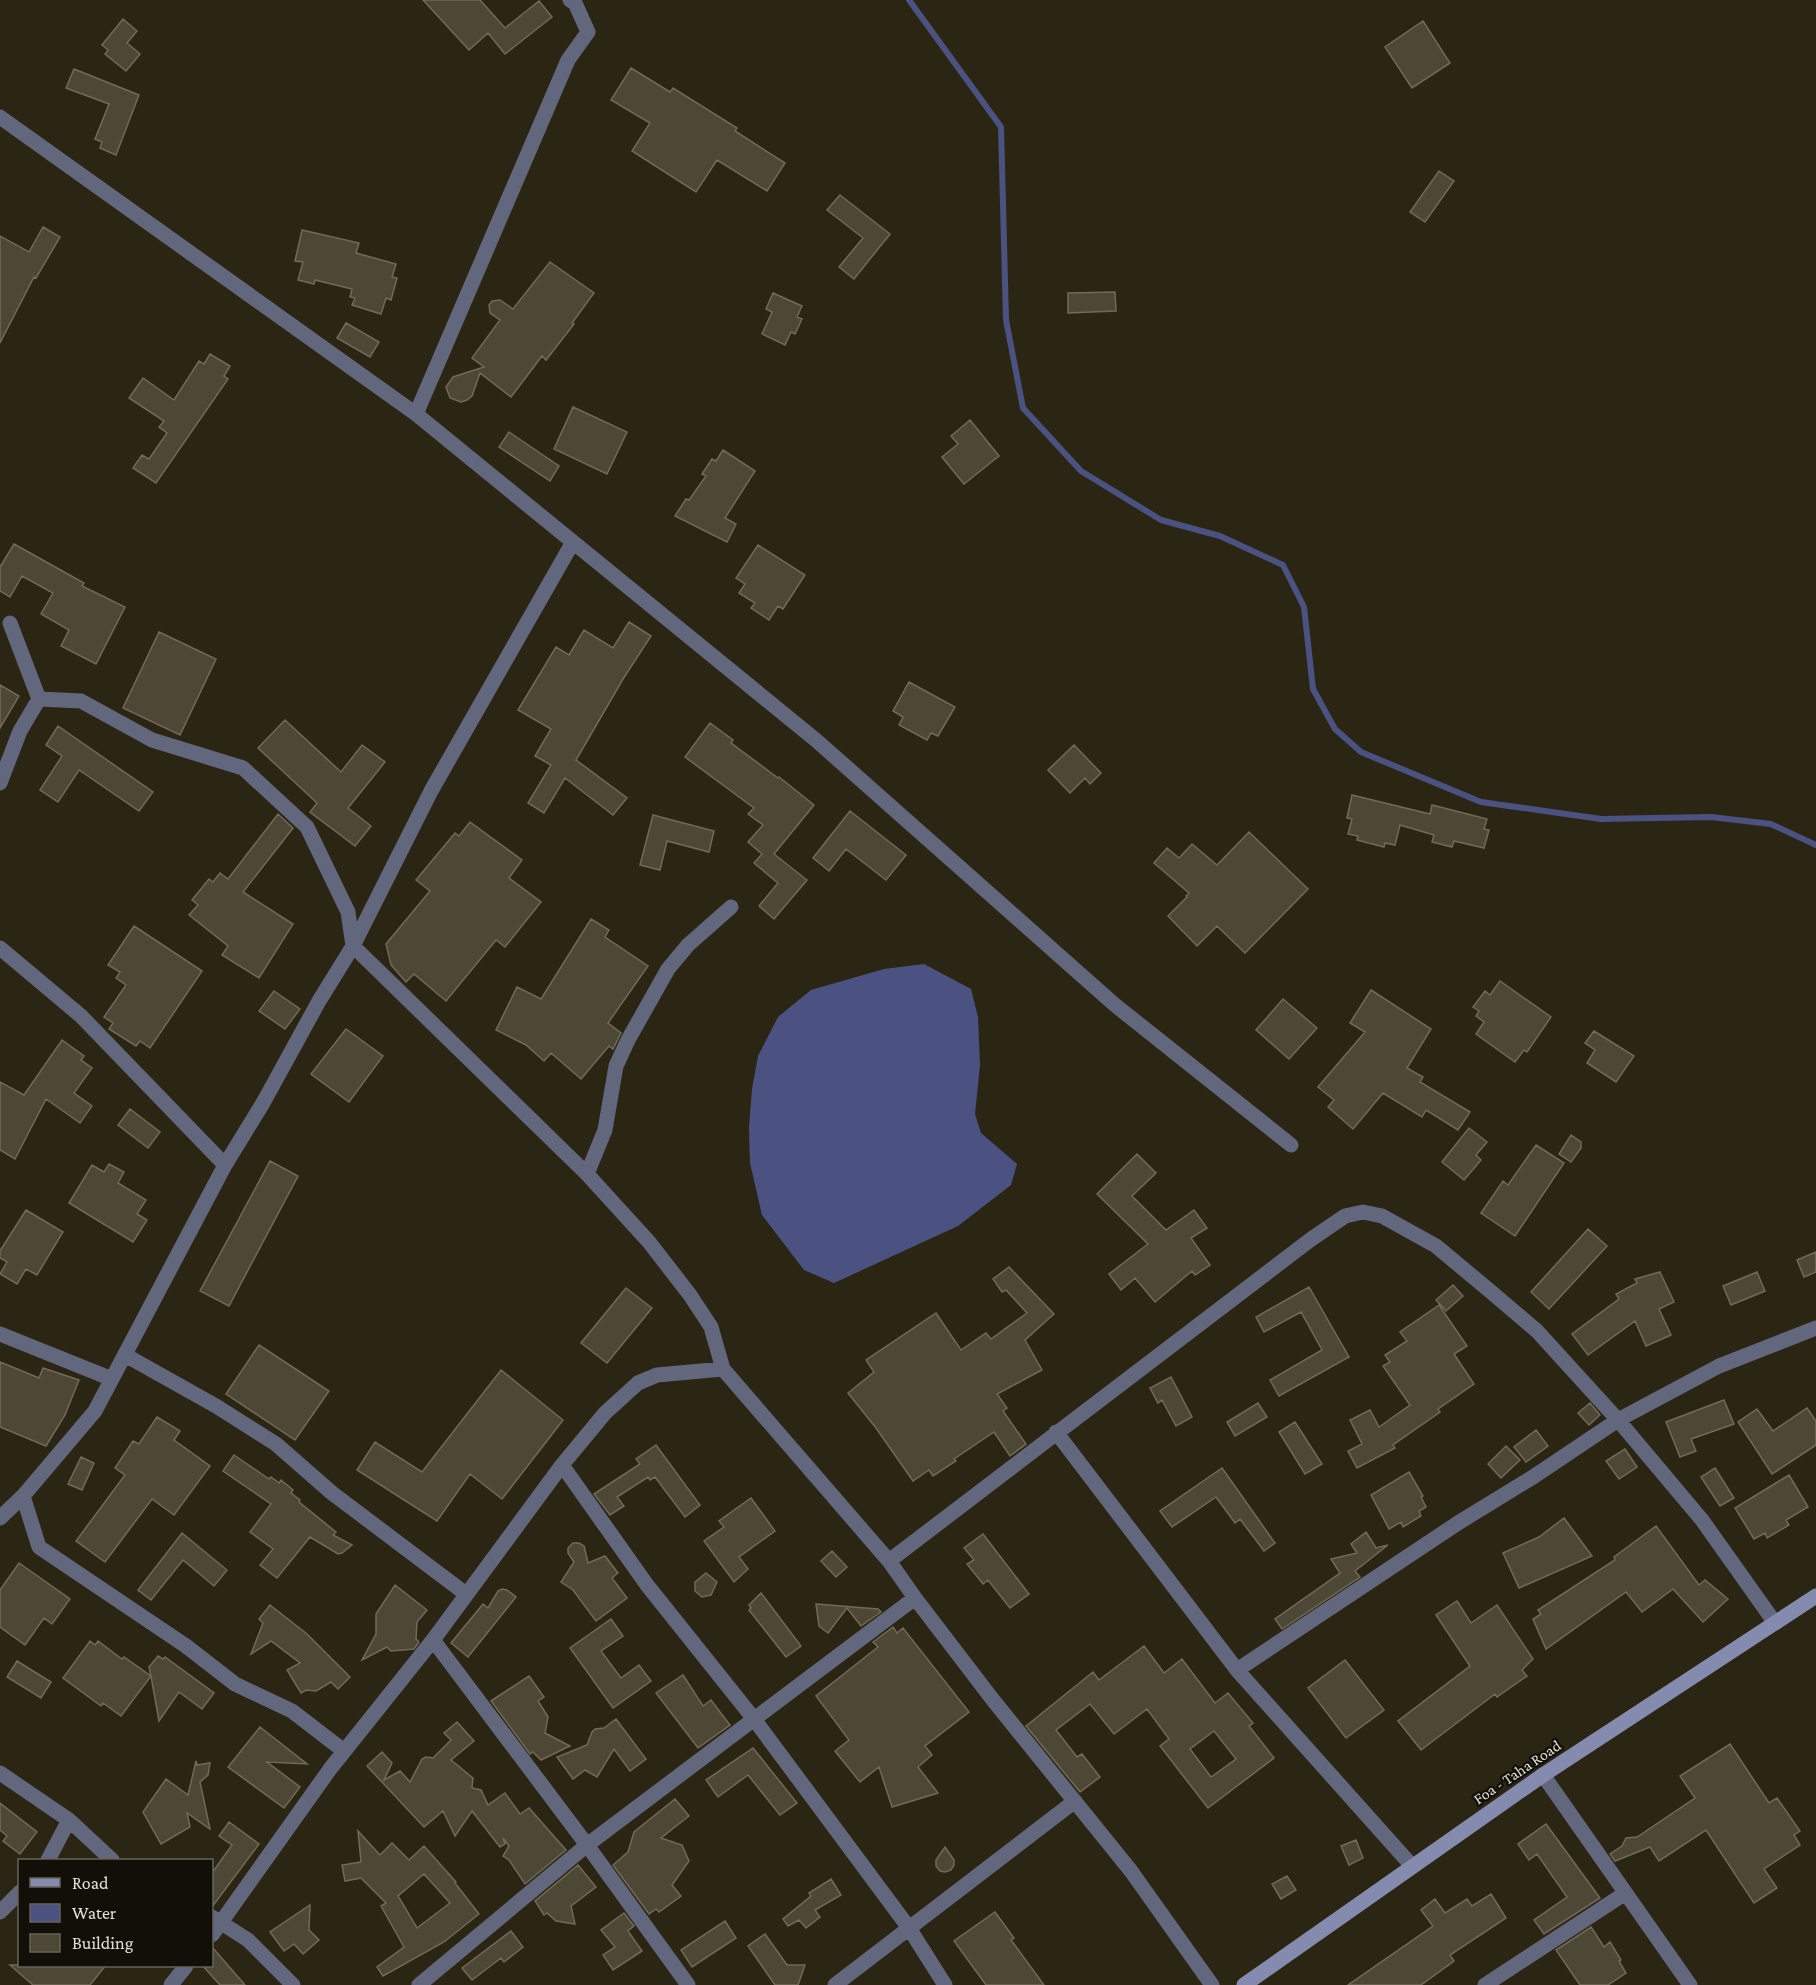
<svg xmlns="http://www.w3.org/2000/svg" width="1816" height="1985" font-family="'Crimson Pro',serif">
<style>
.water{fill:#4b5282}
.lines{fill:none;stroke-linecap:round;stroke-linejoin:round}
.stream{stroke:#4b5282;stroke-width:6}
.building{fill:#4d4835;stroke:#706a56;stroke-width:1.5;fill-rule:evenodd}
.street{stroke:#62677d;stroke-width:15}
.secondary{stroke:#848baf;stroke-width:15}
.labels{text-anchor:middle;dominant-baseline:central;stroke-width:4.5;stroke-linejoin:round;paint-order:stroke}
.street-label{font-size:16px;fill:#e4e0d5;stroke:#110f08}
</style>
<rect width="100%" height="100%" fill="#2b2614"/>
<path class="water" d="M924,964L971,989L978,1017L980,1065L975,1114L981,1133L1017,1164L1011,1185L958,1226L834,1283L804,1270L762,1215L750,1163L749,1127L752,1089L758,1056L778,1017L811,990L884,969Z"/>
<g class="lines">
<path class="stream" d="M909,0L1001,127L1006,320L1023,408L1081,471L1161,520L1220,536L1283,565L1304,607L1313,689L1335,729L1361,752L1481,802L1601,819L1711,817L1771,824L1816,845"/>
</g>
<path class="building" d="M423,0H480L505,28L539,1L552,17L505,54L488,33L469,50Z
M123,19L137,31L127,43L140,54L126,71L105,54L108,50L102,45Z
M1423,21L1450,63L1412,88L1385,47Z
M631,68L670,92L673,88L737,128L735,131L785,163L767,191L717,160L696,192L632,151L650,123L611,100Z
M74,69L139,95L116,155L100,148L102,142L95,139L109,104L66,88Z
M1439,171L1454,181L1425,222L1410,212Z
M840,195L890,234L854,279L839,267L863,238L827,210Z
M43,227L60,237L36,278L34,277L0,343V236L29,252Z
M302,230L359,243L356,253L396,264L392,277L397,278L391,300L386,298L381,314L352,305L355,298L350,297L352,289L315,280L314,284L298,280L303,262L295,261Z
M550,262L594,293L572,323L574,324L546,360L542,356L511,397L480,373L472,396L467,400L461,402L450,398L446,387L453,377L484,367L472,358L500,320L490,313L489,305L492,301L500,300L513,309Z
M1115,292L1116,311L1068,313V293Z
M773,293L802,306L797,317L802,319L795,334L791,332L785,345L762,334L772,312L766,309Z
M346,323L379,342L370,357L337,338Z
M210,354L230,366L224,376L228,379L156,483L133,468L142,455L149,459L167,433L159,427L164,421L129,398L143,378L174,400L199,361L204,364Z
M573,407L627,432L607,474L554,449Z
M970,420L999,456L964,484L942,457L958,444L951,436Z
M509,432L559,466L550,481L499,447Z
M723,450L755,471L725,518L736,524L727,542L675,516L686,499L689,500L706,476L702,474L712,459L716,461Z
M14,544L84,583L82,586L125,607L96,664L61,646L69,630L41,614L53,593L22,576L10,597L0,591V567Z
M758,545L805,575L783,609L778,606L769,620L751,608L755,603L739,593L745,584L736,578Z
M629,622L651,636L623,679L576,760L627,798L613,815L565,778L544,813L528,803L551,765L535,756L551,729L518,710L556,647L569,655L584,630L613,648Z
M159,632L216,659L180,735L123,708Z
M909,682L955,707L938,736L931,733L927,740L899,725L903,717L893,711Z
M0,685L19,696L0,728Z
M285,720L341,772L362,745L385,762L348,808L371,826L355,846L310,812L317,803L258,748Z
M710,723L733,740L731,743L778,778L779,777L814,805L774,854L807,880L774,919L759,906L778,883L754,863L762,854L748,842L763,825L748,814L754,808L685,757Z
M58,726L153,792L139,811L79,770L58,802L40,790L62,756L46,745Z
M1074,745L1101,773L1090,784L1085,778L1070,793L1048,770Z
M1352,795L1430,814L1432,805L1487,819L1484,829L1489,830L1484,848L1454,841L1452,847L1432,842L1434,835L1400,825L1395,845L1385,843L1384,847L1357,840L1358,836L1348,834L1352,819L1347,818Z
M850,811L906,855L886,880L846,849L829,871L813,858Z
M278,814L293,828L243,892L293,924L259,978L222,955L228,946L189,915L198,905L192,900L209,879L213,882L220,873L228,879Z
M653,815L714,831L709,852L667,841L660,870L640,865Z
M470,822L522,860L509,878L541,902L505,947L496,940L446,1001L414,974L406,982L391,965L386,944L430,891L416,880L455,833L459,836Z
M1249,832L1308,889L1245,953L1217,926L1197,946L1168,916L1187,897L1186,896L1189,893L1154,863L1167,848L1179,858L1192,844L1217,865Z
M591,919L609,930L605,937L648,966L608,1023L621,1033L613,1049L609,1046L581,1079L551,1053L544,1061L526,1045L496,1030L517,987L541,999Z
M134,926L202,971L150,1048L140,1041L136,1046L109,1029L113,1023L104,1017L126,985L116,978L120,972L108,965Z
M1500,981L1551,1017L1527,1052L1524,1050L1515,1062L1476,1034L1484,1022L1476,1016L1479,1011L1473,1007L1485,991L1490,995Z
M1371,990L1431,1029L1407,1068L1423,1077L1420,1082L1470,1112L1458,1130L1426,1110L1422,1117L1383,1093L1353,1129L1328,1107L1334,1100L1318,1087L1365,1032L1350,1023Z
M274,991L300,1009L285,1029L259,1011Z
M1283,999L1317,1028L1289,1059L1256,1030Z
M346,1029L383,1056L349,1102L311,1074Z
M1594,1031L1634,1056L1616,1082L1587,1063L1595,1050L1585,1043Z
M62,1040L84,1056L81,1060L92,1068L74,1093L92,1106L80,1123L46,1099L15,1159L0,1150V1082L24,1095Z
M130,1109L160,1132L148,1148L118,1125Z
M1469,1128L1487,1142L1476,1155L1481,1160L1464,1180L1442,1162Z
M1571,1135L1581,1142V1148L1571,1162L1559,1154Z
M1536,1145L1564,1163L1515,1236L1481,1213L1503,1181L1508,1185Z
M1137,1154L1156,1173L1132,1196L1166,1230L1194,1210L1207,1228L1191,1238L1210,1265L1195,1275L1192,1271L1155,1302L1135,1278L1121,1290L1109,1274L1148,1244L1097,1194Z
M270,1161L298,1176L229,1306L200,1291Z
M109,1164L124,1172L118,1183L146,1200L137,1214L147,1220L133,1242L69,1203L92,1165L104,1172Z
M26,1210L63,1232L37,1275L26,1269L17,1284L0,1274L7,1262L0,1258V1251Z
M1588,1229L1607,1246L1549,1309L1531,1292Z
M1816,1252V1272L1804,1277L1797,1260Z
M1009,1267L1054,1314L1025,1340L1042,1370L997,1394L1007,1408L1003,1411L1026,1444L1010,1456L994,1432L954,1459L956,1461L933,1476L929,1470L913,1481L876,1428L848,1393L874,1372L866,1360L936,1313L961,1350L986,1333L991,1339L1027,1313L1006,1290L1002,1292L993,1279Z
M1660,1272L1674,1302L1659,1309L1671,1335L1646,1346L1635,1321L1588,1355L1572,1334L1619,1299L1616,1294L1637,1283L1635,1279Z
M1757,1272L1765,1291L1731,1305L1723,1286Z
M1453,1285L1463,1296L1446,1311L1436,1300Z
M1309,1287L1349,1357L1279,1396L1270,1380L1322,1350L1301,1312L1264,1332L1256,1317Z
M626,1288L652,1308L607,1363L581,1343Z
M1439,1305L1467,1346L1454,1354L1474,1384L1438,1409L1440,1412L1393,1445L1395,1448L1357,1468L1348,1451L1362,1444L1350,1420L1370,1410L1379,1427L1410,1405L1383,1366L1390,1362L1385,1355L1407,1341L1400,1332Z
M259,1345L329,1391L295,1440L226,1394Z
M0,1362L39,1378L43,1368L79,1380L65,1415L46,1446L0,1427Z
M501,1370L563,1420L502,1499L470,1474L437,1521L357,1470L375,1442L422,1472Z
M1171,1377L1192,1417L1176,1426L1162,1400L1158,1403L1150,1388Z
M1724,1400L1734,1424L1691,1439L1696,1451L1680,1457L1666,1422Z
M1258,1403L1267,1417L1235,1436L1227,1422Z
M1590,1403L1600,1415L1589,1425L1578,1413Z
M1807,1408L1816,1421V1445L1772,1474L1738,1422L1757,1409L1773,1431Z
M157,1417L180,1431L174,1440L210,1466L174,1515L152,1499L105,1562L76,1541L125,1475L115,1468L133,1441L139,1444Z
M1295,1422L1322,1464L1305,1474L1279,1432Z
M1536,1430L1548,1446L1526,1462L1514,1447Z
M656,1445L700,1505L685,1517L655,1477L650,1480L648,1477L617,1497L624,1506L610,1515L594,1494L640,1464L636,1459Z
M1506,1446L1520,1460L1501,1478L1488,1464Z
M1625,1449L1637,1467L1619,1479L1606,1461Z
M234,1455L269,1479L271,1477L279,1483L281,1480L293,1490L291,1493L300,1500L299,1502L336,1532L333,1535L352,1545L342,1553L338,1554L310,1537L277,1578L260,1565L273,1549L250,1532L271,1504L223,1471Z
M81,1457L94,1463L82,1490L68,1484Z
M1222,1468L1275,1543L1264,1551L1240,1519L1235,1523L1216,1497L1172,1527L1160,1511Z
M1715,1468L1734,1498L1720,1506L1701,1477Z
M1409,1472L1423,1496L1421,1497L1426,1507L1419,1511L1421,1516L1403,1527L1401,1522L1389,1529L1371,1495Z
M1789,1475L1808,1507L1786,1520L1789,1525L1767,1538L1765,1533L1754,1539L1735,1508Z
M751,1498L775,1531L739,1557L748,1569L734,1582L704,1541L724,1527L719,1521Z
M1564,1518L1592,1556L1519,1588L1503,1553L1539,1537Z
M1656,1526L1699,1585L1705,1580L1728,1599L1703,1622L1673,1589L1642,1612L1626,1592L1546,1649L1533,1619L1541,1614L1538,1610L1615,1560L1614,1557Z
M1366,1532L1376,1548L1388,1545L1355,1571L1360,1577L1282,1629L1275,1619L1340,1573L1331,1559L1357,1553L1351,1544Z
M182,1533L227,1570L214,1586L183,1560L151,1600L138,1590Z
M983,1534L1029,1594L1010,1608L988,1580L983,1584L967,1564L974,1560L964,1548Z
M573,1543H579L584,1546L588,1563L605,1556L618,1573L612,1578L627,1598L596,1621L573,1590L561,1582L574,1562L568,1553V1548Z
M832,1551L847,1567L836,1577L821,1561Z
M19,1563L70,1599L52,1624L44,1618L25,1645L0,1627V1590Z
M706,1573L717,1582L711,1595L702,1597L695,1591V1582Z
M395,1585L427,1610L417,1622L416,1639L419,1642L414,1649L391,1651L387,1647L362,1660L376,1634V1614Z
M502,1589L507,1590L516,1597L468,1657L451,1643L483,1604L488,1608L498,1591Z
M761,1593L801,1646L786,1657L749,1610L751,1608L749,1605Z
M1457,1601L1471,1623L1497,1605L1533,1659L1522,1670L1527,1676L1497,1697L1495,1694L1421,1750L1398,1721L1470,1666L1436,1615Z
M816,1604L878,1609L881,1612L861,1626L847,1608L828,1633L819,1626Z
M270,1605L307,1634L350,1677L338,1689L331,1682L316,1691L306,1690L301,1693L287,1670L300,1663L271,1641L251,1654L263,1623L259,1619Z
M611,1619L623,1636L601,1651L621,1678L639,1665L651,1681L613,1708L570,1648Z
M893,1627L897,1633L903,1628L969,1712L925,1746L932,1755L918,1767L938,1793L892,1807L879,1767L860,1782L835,1751L849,1740L816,1696L878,1647L873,1642Z
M90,1641L95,1645L98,1641L122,1659L124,1657L151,1676L149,1667L158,1656L163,1659L165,1657L214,1693L202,1709L179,1692L159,1721L151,1676L121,1716L103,1703L101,1706L63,1678Z
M1144,1646L1164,1673L1182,1659L1215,1703L1228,1693L1253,1723L1249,1726L1274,1758L1208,1808L1160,1746L1169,1739L1147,1709L1114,1734L1090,1704L1056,1730L1077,1757L1082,1754L1100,1777L1080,1792L1026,1726L1093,1672L1099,1680ZM1214,1731L1236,1759L1211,1777L1190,1749Z
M1345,1660L1384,1710L1346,1738L1308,1688Z
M17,1661L51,1682L41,1698L7,1677Z
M683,1675L703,1706L711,1700L730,1725L698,1748L656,1693Z
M529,1676L544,1697L538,1701L548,1717L545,1733L570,1746L541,1760L533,1752L530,1754L491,1701Z
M616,1719L646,1759L630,1771L614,1749L597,1777L585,1770L573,1779L557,1757L587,1745L592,1732L595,1729L604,1728Z
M457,1722L474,1741L451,1760L473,1778L472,1788L481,1790L488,1805L505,1793L520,1814L529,1808L566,1850L525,1884L509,1860L503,1856L509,1846L503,1838L505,1844L500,1847L472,1811L455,1836L443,1811L424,1827L367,1766L382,1752L392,1763L384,1780L400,1771L410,1782L422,1759L426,1757L433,1758L451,1740L444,1733Z
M260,1727L307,1764L267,1762L300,1787L284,1808L228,1767Z
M1730,1744L1769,1803L1777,1798L1800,1831L1794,1835L1800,1845L1764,1869L1777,1888L1754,1903L1706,1830L1659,1861L1650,1847L1615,1861L1610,1854L1622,1846L1626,1838L1637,1837L1695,1798L1680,1776Z
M753,1748L797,1803L780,1815L748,1775L718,1797L706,1780Z
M196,1761L197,1765L210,1763L208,1775L200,1782L210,1829L187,1813L190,1827L161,1844L143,1812L166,1779L188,1795Z
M675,1799L689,1816L661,1838L682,1845L689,1861L672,1885L681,1896L659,1912L656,1909L649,1914L613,1865L628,1852L634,1832Z
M0,1803L37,1832L20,1854L3,1841L7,1836L0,1830Z
M229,1822L259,1844L212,1907V1873L232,1845L219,1836Z
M1546,1824L1600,1898L1544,1934L1534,1920L1567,1897L1537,1854L1529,1860L1518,1844Z
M358,1831L380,1855L392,1843L409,1860L424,1846L456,1882L455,1883L479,1914L444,1942L383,1976L377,1967L404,1947L381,1906L386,1903L361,1878L345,1881L342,1865L361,1862ZM424,1874L450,1903L417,1928L398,1896Z
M1356,1840L1363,1858L1349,1865L1341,1846Z
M945,1847L954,1860V1865L951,1870L945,1872L940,1871L936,1866V1860Z
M578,1865L596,1887L571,1906L575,1924L556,1921L547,1913L544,1915L535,1901Z
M1287,1876L1296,1890L1281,1899L1272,1884Z
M831,1879L841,1895L815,1910L820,1917L806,1928L799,1920L788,1926L783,1919L811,1896L809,1893Z
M1491,1894L1506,1918L1450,1955L1454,1961L1421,1985H1348L1433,1926L1421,1910L1435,1899L1445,1913L1467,1899L1472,1906Z
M310,1905L309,1930L319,1940L303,1954L294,1944L284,1951L270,1932Z
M995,1912L1014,1938L1011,1940L1044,1985H986L954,1941Z
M624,1913L634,1926L628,1931L642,1951L613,1970L603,1955L615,1947L601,1930Z
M725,1921L736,1938L692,1967L681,1950Z
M1591,1927L1604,1947L1610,1942L1621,1960L1619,1961L1626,1973L1608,1985H1580L1556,1950Z
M511,1931L523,1947L504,1962L501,1958L472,1980L462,1968Z
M765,1934L787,1965H805L798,1985H775L748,1946Z
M212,1947L245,1985H220L202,1965H212Z
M10,1965H106L90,1985H33Z"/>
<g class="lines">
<path class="street" d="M0,117L416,414L817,741L1115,1005L1291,1145
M416,414L568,60L588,32L575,3L570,0
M39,699L81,701L152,740L243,768L307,827L348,912L353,946L587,1174L649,1242L690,1295L711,1327L723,1369L889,1561L915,1598L993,1700L1131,1871L1212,1985
M0,783L20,731L39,699L10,623
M0,948L81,1016L225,1165
M587,1174L605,1130L616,1066L628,1040L668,969L688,945L731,907
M0,1334L112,1379
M125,1355L216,1406L276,1444L332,1493L466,1594
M1056,1432L1237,1670L1412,1866
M562,1465L647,1585L754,1719L909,1928L945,1985
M23,1496L39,1547L186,1646L235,1684L292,1711L344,1751
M0,1518L23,1496L95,1411L225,1165L263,1103L319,1001L353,946L431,791L573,542
M889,1561L1310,1240L1345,1216L1363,1212L1382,1216L1436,1246L1490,1291L1537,1331L1618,1420L1702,1520L1775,1623
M433,1640L587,1845L688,1985
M1237,1670L1458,1523L1533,1477L1618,1420L1719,1366L1816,1328
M0,1773L69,1820L112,1860
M1543,1775L1690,1985
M48,1860L69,1820
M0,1912L20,1892
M212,1917L248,1940L293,1985
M212,1935L330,1769L433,1640L562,1465L605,1413L638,1383L657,1375L723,1369
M171,1985L186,1966
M419,1985L587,1845L915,1598
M835,1985L1075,1801
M1485,1985L1624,1894"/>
<path class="secondary" d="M1244,1985L1543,1775L1816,1596"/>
</g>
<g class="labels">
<g class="street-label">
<text transform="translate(1517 1772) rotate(-34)">Foa - Taha Road</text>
</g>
</g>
<rect x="18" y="1859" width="195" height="108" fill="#110f08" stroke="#65635a" stroke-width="1.5"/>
<rect x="30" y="1878" width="30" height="9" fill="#848baf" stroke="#65635a" stroke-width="1.5"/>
<text x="72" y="1889" font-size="18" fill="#e4e0d5">Road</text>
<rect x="30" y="1904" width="30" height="18" fill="#4b5282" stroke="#65635a" stroke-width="1.5"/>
<text x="72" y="1919" font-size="18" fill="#e4e0d5">Water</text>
<rect x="30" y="1934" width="30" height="18" fill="#4d4835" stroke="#65635a" stroke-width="1.5"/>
<text x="72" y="1949" font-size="18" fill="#e4e0d5">Building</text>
</svg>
